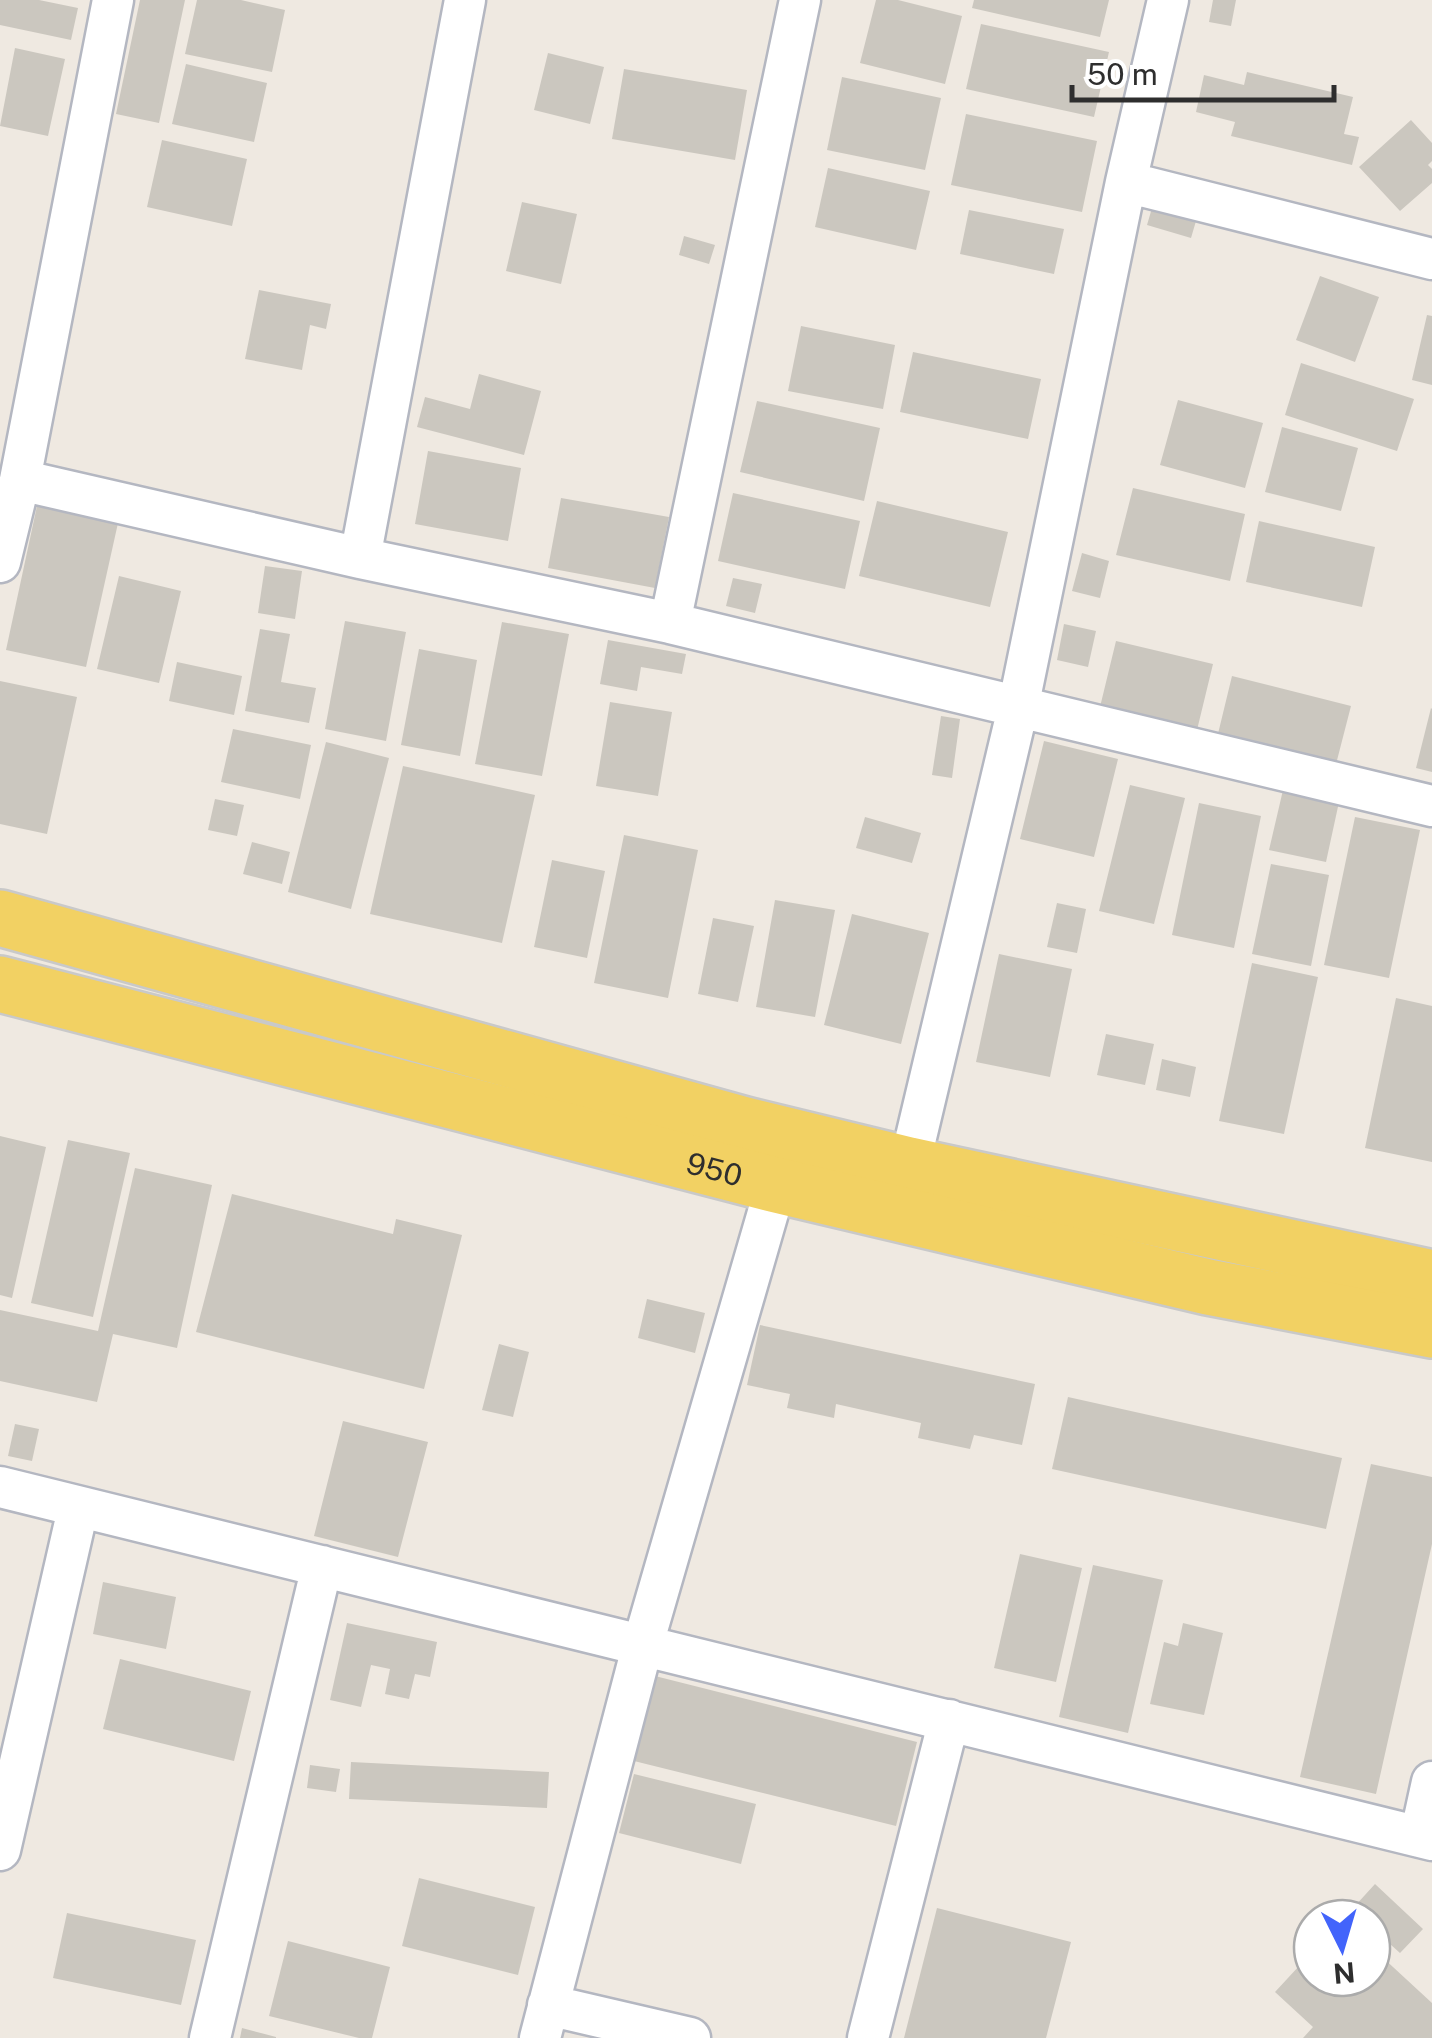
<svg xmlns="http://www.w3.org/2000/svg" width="1432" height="2038" font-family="'Public Sans',sans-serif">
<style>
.building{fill:#cbc7bf}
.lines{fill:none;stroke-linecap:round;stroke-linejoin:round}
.minor-casing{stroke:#b4b7c1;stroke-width:45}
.primary-casing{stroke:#c9c9c9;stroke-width:60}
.minor{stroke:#fff;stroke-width:40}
.primary{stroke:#f2d163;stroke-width:55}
.labels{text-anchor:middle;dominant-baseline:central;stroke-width:9;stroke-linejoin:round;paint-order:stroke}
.street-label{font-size:30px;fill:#2e2e2e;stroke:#fff}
</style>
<rect width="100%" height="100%" fill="#efe9e1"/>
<path class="building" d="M0,0H39L78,8L71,40L0,25Z
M140,0H185L159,123L116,114Z
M197,0H241L285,10L272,72L185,54Z
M876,0H898L962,16L945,84L860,63Z
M974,0H1109L1100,37L972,8Z
M1213,0H1236L1231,26L1209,22Z
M981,24L1109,52L1094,117L966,89Z
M15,48L65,59L48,136L0,126Z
M548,53L604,67L590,124L534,110Z
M186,64L267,83L254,142L172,124Z
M624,69L747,90L735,160L612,139Z
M1247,72L1353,97L1344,134L1359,137L1352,165L1231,136L1235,122L1196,112L1204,75L1244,85Z
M842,77L941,98L925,170L827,150Z
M966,114L1097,141L1082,212L951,185Z
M1411,120L1432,143V161L1428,165L1432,169V183L1400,211L1359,167Z
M162,140L247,159L232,226L147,207Z
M828,168L930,191L916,250L815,227Z
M522,202L577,214L561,284L506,271Z
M1152,208L1196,221L1191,238L1147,225Z
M969,210L1064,229L1054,274L960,254Z
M684,236L715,245L709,264L679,255Z
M1320,276L1379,297L1355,362L1296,340Z
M259,290L331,304L326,329L310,325L302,370L245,359Z
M1427,315L1432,316V385L1412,380Z
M801,326L895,345L883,409L788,391Z
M913,352L1041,379L1028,439L900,412Z
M1301,363L1414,399L1397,451L1285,415Z
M479,374L541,391L524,455L417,427L425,397L470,409Z
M1178,400L1263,423L1245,488L1160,465Z
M757,401L880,428L864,501L740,472Z
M1282,427L1358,448L1341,511L1265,492Z
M428,451L521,468L508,541L415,524Z
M1133,488L1245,514L1230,581L1116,555Z
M733,493L860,521L845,589L718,561Z
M561,498L669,517L655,588L548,568Z
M877,501L1008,532L990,607L859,576Z
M37,506L118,523L86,667L6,650Z
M1259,521L1375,547L1362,607L1246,582Z
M1082,553L1109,561L1100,598L1072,591Z
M265,566L302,571L295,619L258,613Z
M119,576L181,591L159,683L97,669Z
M733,578L762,584L755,613L726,606Z
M345,621L406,632L386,741L325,729Z
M502,622L569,634L542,776L475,764Z
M1064,624L1096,631L1088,667L1057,660Z
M260,629L290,634L281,682L316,688L309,723L245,711Z
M608,640L686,654L682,674L641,667L637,691L600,684Z
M1116,641L1213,664L1197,730L1100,707Z
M419,649L477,660L460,756L401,745Z
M177,662L242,676L234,715L169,701Z
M1232,676L1351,706L1334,772L1216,742Z
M0,681L77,697L47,834L0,824Z
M610,702L672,712L658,796L596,786Z
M1431,708L1432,709V772L1416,768Z
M941,716L960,719L952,778L932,775Z
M233,729L311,745L300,799L221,782Z
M1044,741L1118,759L1094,857L1020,839Z
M326,742L389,758L351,909L288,892Z
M403,766L535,795L502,943L370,914Z
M1130,785L1185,798L1154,924L1099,911Z
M1283,790L1339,802L1326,862L1269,850Z
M215,799L244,805L237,836L208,830Z
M1199,803L1261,816L1234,948L1172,935Z
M865,817L921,833L912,863L856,848Z
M1355,817L1420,830L1389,978L1324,965Z
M624,835L698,850L668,998L594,983Z
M252,842L290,852L282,884L243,874Z
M552,860L605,871L587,958L534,947Z
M1271,864L1329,875L1311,966L1252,954Z
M775,900L835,910L815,1017L756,1007Z
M1057,903L1086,909L1077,953L1047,947Z
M852,914L929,933L901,1044L824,1025Z
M713,918L754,926L738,1002L698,994Z
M999,954L1072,969L1050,1077L976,1062Z
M1252,963L1318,977L1284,1134L1219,1121Z
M1396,998L1432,1006V1162L1365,1148Z
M1106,1034L1154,1044L1145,1085L1097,1075Z
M1162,1059L1196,1067L1190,1097L1156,1090Z
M0,1136L46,1147L12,1298L0,1295Z
M68,1140L130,1153L93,1317L31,1303Z
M135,1168L212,1185L177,1348L113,1334L97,1402L0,1381V1310L98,1331Z
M232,1194L393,1234L396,1219L462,1235L424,1389L196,1332Z
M647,1299L705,1313L695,1353L638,1338Z
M760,1325L1035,1384L1022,1445L974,1435L970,1449L918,1438L921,1423L836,1404L834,1418L787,1408L790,1394L747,1385Z
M499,1344L529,1352L513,1417L482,1410Z
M1068,1397L1342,1458L1326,1529L1052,1469Z
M343,1421L428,1442L398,1557L314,1536Z
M15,1424L39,1429L32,1461L8,1456Z
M1371,1464L1432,1477V1544L1376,1794L1300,1777Z
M1020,1554L1082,1568L1056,1682L994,1668Z
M1093,1565L1163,1580L1128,1733L1059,1717Z
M103,1582L176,1597L166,1649L93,1634Z
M347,1623L437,1642L430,1677L415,1674L409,1699L385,1694L390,1669L371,1665L361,1707L330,1700Z
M1183,1623L1223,1633L1204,1715L1150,1704L1164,1642L1178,1646Z
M120,1659L251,1691L234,1761L103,1729Z
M655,1676L917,1742L896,1826L634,1761Z
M351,1762L549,1772L547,1808L349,1799Z
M310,1765L340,1769L336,1792L307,1788Z
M634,1774L756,1804L741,1864L619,1833Z
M419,1878L535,1907L518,1975L402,1946Z
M1375,1884L1423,1929L1400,1953L1390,1944L1380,1955L1432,2003V2038H1303L1313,2027L1275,1992L1312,1952V1978H1372V1918H1344Z
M937,1908L1071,1942L1046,2038H904Z
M67,1913L196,1940L181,2005L53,1978Z
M288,1941L390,1967L372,2038H359L269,2016Z
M242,2028L276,2037V2038H240Z"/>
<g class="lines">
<defs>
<path id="minor" d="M1126,182L1432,259
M20,480L360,558L670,623L1432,806
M360,558L465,0
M0,562L20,480L113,0
M670,623L800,0
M903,1192L1018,708L1126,182L1168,0
M0,1487L1432,1840
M1420,1837L1432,1782
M0,1850L78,1509
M548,2005L690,2038
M210,2038L322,1566
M540,2038L643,1644L776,1185
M868,2038L949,1720"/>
<g id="primary">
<path d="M0,918L745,1125L909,1165L1432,1278"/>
<path id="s1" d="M0,984L776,1185L1208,1287L1432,1330"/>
</g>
</defs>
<use href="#minor" class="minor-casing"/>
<use href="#primary" class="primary-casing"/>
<use href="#minor" class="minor"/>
<use href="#primary" class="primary"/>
</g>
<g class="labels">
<g class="street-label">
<text stroke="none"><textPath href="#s1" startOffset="738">950</textPath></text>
</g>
</g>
<g transform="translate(1342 1948) rotate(175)"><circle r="48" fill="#ffffff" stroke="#ababab" stroke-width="2.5"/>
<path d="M0-8L18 38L0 25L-18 38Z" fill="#4264fb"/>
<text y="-15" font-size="28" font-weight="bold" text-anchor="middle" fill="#2e2e2e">N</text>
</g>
<path d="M1072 85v15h262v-15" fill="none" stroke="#2e2e2e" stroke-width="5"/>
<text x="1087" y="85" font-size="30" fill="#2e2e2e" stroke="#ffffff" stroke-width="8" paint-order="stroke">50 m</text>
</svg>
